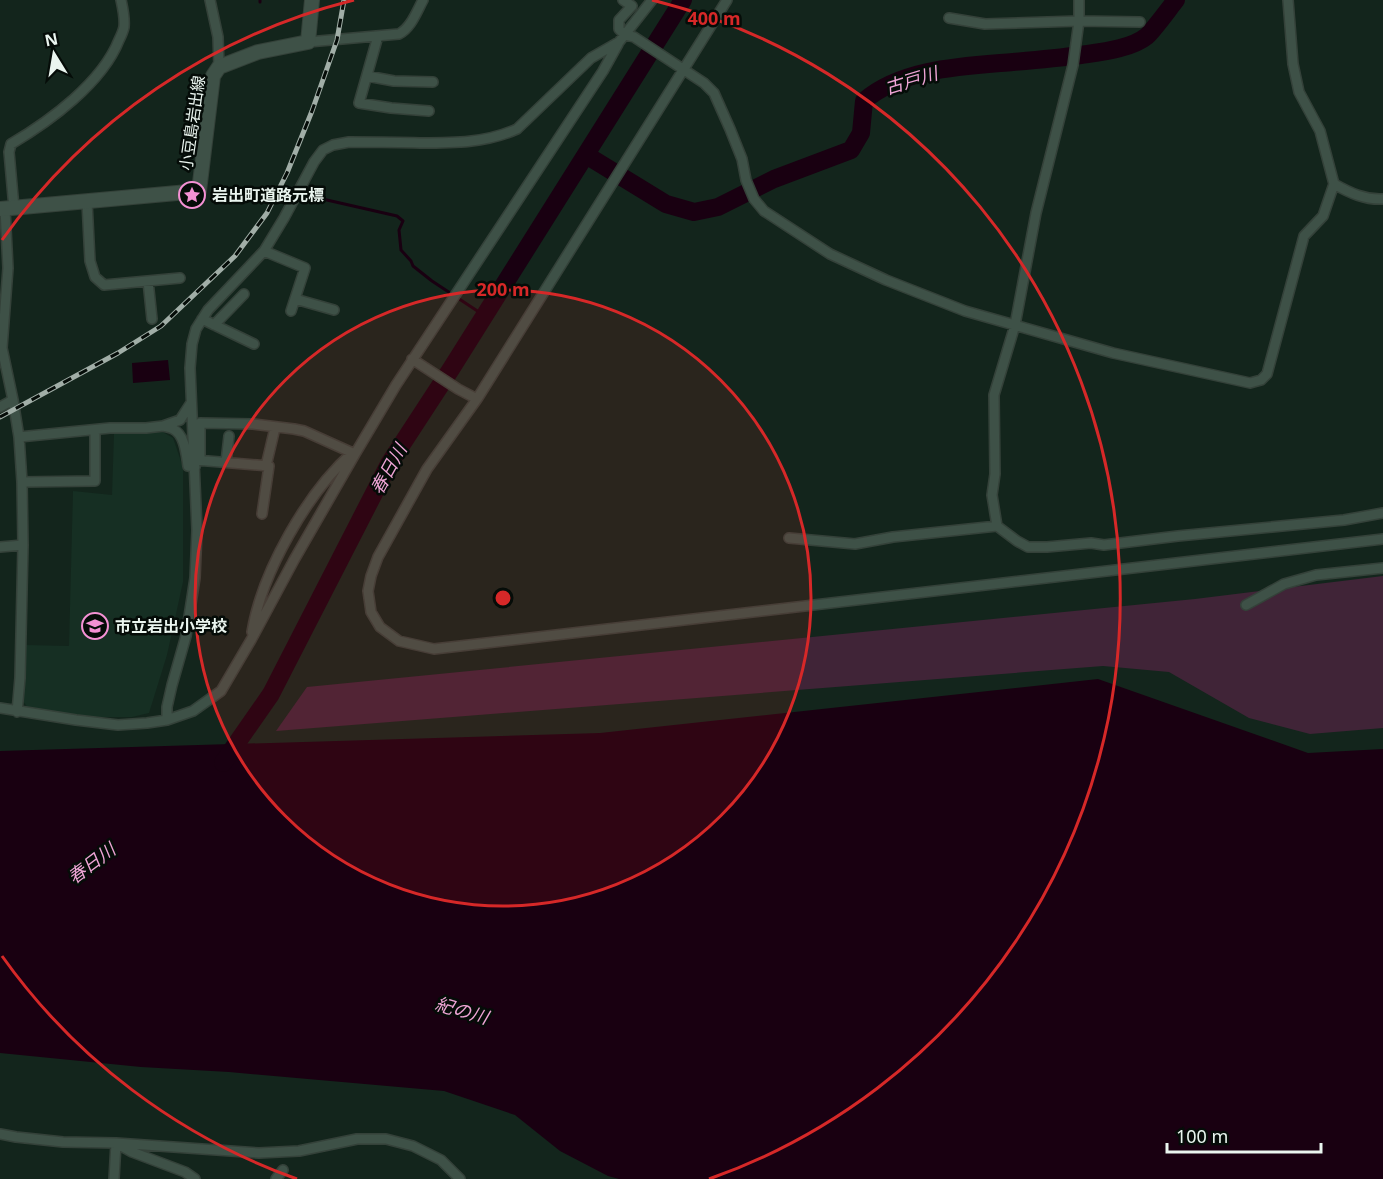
<svg xmlns="http://www.w3.org/2000/svg" width="1383" height="1179" font-family="'Noto Sans','Noto Sans JP',sans-serif">
<style>
.built{fill:#162f23}
.green{fill:#402437}
.water{fill:#190011}
.lines{fill:none;stroke-linecap:round;stroke-linejoin:round}
.stream{stroke:#190011;stroke-width:3}
.river{stroke:#190011;stroke-width:18}
.minor-casing{stroke:#344139;stroke-width:12}
.secondary-casing{stroke:#344139;stroke-width:16}
.minor{stroke:#3e5147;stroke-width:9}
.secondary{stroke:#3e5147;stroke-width:14}
.rail-casing{stroke:#a1aea7;stroke-width:5}
.rail{stroke:#050c08;stroke-width:3;stroke-dasharray:9;stroke-linecap:butt}
.ring{fill:none;stroke:#d62828;stroke-width:3}
.labels{text-anchor:middle;dominant-baseline:central;stroke-width:5;stroke-linejoin:round;paint-order:stroke}
.street-label{font-size:16px;fill:#eaf5ef;stroke:#050c08}
.poi-label{font-size:16px;font-weight:bold;fill:#eaf5ef;stroke:#050c08;text-anchor:start}
.water-label{font-size:18px;font-style:italic;fill:#eea4d5;stroke:#050c08}
.centre{fill:#d62828;stroke:#050c08;stroke-width:3}
.ring-label{font-size:18px;text-anchor:middle;font-weight:bold;fill:#d62828;stroke:#050c08;stroke-width:5;stroke-linejoin:round;paint-order:stroke}
</style>
<rect width="100%" height="100%" fill="#13251c"/>
<path class="built" d="M161,431L173,438L183,467V582L167,655L149,713L132,717H87L29,709L22,700L25,645L69,646L73,491L112,495L114,434Z"/>
<path class="green" d="M1383,576V728L1310,734L1249,718L1169,672L1103,666L276,731L307,687L1195,599Z"/>
<path class="water" d="M168,360L170,380L133,383L132,363Z
M1098,679L1308,753L1383,749V1179H619L608,1176L560,1151L515,1115L444,1091L229,1072L141,1067L0,1053V751L600,733Z"/>
<g class="lines">
<path class="stream" d="M260,2V0
M305,195L397,216L403,221L399,230L401,250L411,261L413,266L432,281L485,316"/>
<path class="river" d="M586,155L666,204L694,212L718,207L774,179L851,150L861,133L864,101C902,68 965,66 1013,62C1036,60 1058,58 1081,55C1101,52 1131,49 1147,36C1156,27 1168,10 1176,0
M223,763L271,694L389,464L451,369L683,0"/>
<defs>
<path id="minor" d="M210,0L218,37L219,67
M623,0L632,6L619,20V29L625,35L634,37L704,83L714,93L730,129L742,159L746,180L754,199L764,211L830,254L886,280L965,311L1113,353L1250,383L1261,380L1267,374L1304,236L1323,216L1334,184L1320,131L1299,92L1293,64L1288,0
M727,0L477,399L427,469L378,557L371,576L368,591L371,612L380,627L399,641L434,649L1383,539
M949,18L985,24L1079,21L1140,22
M378,36L359,103L391,108L429,111
M308,42L399,34C411,28 417,11 423,0
M367,76L394,81L433,82
M1334,184C1350,193 1365,200 1383,199
M87,202L90,261L95,277L104,285L180,278
M14,208L9,152L11,144C50,121 102,83 119,40C121,36 123,32 124,27C125,18 123,9 121,0
M5,209L8,268L2,348L13,400L19,437L22,482L23,545L20,678L17,712
M264,251L305,268L291,311
M148,281L152,319
M295,299L334,310
M202,319L254,344
M214,325L244,294
M412,359L458,389L477,399
M0,407L13,400
M163,426C166,427 170,427 173,429C185,435 186,454 188,466L195,467
M19,437L110,428H146L163,426L180,420L191,403
M196,460L269,466L262,514
M200,460V423L253,424L294,429L304,431L355,454
M226,462L229,436
M266,466L274,432
M22,482L95,481V430
M997,526L992,495L995,474L994,395L1015,325L1036,213L1073,65L1079,21V0
M789,538L855,544L893,537L997,526L1017,541L1028,547H1047L1091,543L1104,545L1178,536L1344,520L1383,513
M0,547L23,545
M1246,605L1284,584L1316,575L1383,568
M252,632C262,572 307,493 352,453
M0,708L76,720L118,725L147,723L167,720L193,711L221,691L251,640L294,560L355,454L396,385L603,71L618,44
M167,720V707L172,685L186,636L195,578L197,530L190,368L192,344L196,329L208,310L264,251L284,218L314,162L323,150L333,145L349,142C373,142 397,142 420,143C454,143 486,143 517,129L591,58L619,42L652,0
M0,1134L16,1137L63,1142L116,1143L259,1153L299,1151L357,1139H386L413,1146L441,1160L460,1179
M114,1179L116,1143L132,1152L185,1172L195,1179
M276,1179L283,1170"/>
<path id="secondary" d="M0,209L199,191L213,76L219,67L258,52L308,42L312,0"/>
</defs>
<use href="#minor" class="minor-casing"/>
<use href="#secondary" class="secondary-casing"/>
<use href="#minor" class="minor"/>
<use href="#secondary" class="secondary"/>
<defs>
<path id="rail" d="M0,417L118,353L161,326L235,256L267,213L287,173L312,111L337,40L344,0"/>
</defs>
<use href="#rail" class="rail-casing"/>
<use href="#rail" class="rail"/>
</g>
<circle cx="503" cy="598" r="308" fill="#d62828" fill-opacity=".12"/>
<g class="ring">
<circle cx="503" cy="598" r="308"/>
<path d="M297 1179A616 616 0 0 1 2 956M2 240A616 616 0 0 1 354 0M652 0A616 616 0 0 1 709 1179"/>
</g>
<defs>
<symbol id="sight-ring" viewBox="-11 -11 22 22"><circle r="9.5" fill="#050c08" stroke="#f491d4" stroke-width="1.5"/><path d="M0-6L1.8-2.2L6-1.7L2.9 1.2L3.7 5.4L0 3.3L-3.7 5.4L-2.9 1.2L-6-1.7L-1.8-2.2Z" fill="#f491d4"/></symbol>
<symbol id="school-ring" viewBox="-11 -11 22 22"><circle r="9.5" fill="#050c08" stroke="#f491d4" stroke-width="1.5"/><path d="M0-5L7-2L0 1L-7-2ZM-4 1L0 2.5L4 1V4Q0 6-4 4Z" fill="#f491d4"/></symbol>
</defs>
<g fill-rule="evenodd">
<use href="#sight-ring" x="177" y="180" width="30" height="30"/>
<use href="#school-ring" x="80" y="611" width="30" height="30"/>
</g>
<g class="labels">
<g class="street-label">
<text transform="translate(192 123) rotate(-82)">小豆島岩出線</text>
</g>
<g class="poi-label">
<text x="212" y="195">岩出町道路元標</text>
<text x="115" y="626">市立岩出小学校</text>
</g>
<g class="water-label">
<text transform="translate(911 80) rotate(-17)">古戸川</text>
<text transform="translate(388 469) rotate(-61)">春日川</text>
<text transform="translate(91 863) rotate(-37)">春日川</text>
<text transform="translate(462 1010) rotate(16)">紀の川</text>
</g>
</g>
<circle cx="503" cy="598" r="9" class="centre"/>
<g class="ring-label">
<text x="714" y="25">400 m</text>
<text x="503" y="296">200 m</text>
</g>
<g transform="translate(54 54) rotate(349)" stroke="#050c08" stroke-width="4.5" paint-order="stroke">
<path d="M0-4.5L10 22L0 15L-10 22Z" fill="#eaf5ef"/>
<text y="-9" font-size="16" font-weight="bold" text-anchor="middle" fill="#eaf5ef">N</text>
</g>
<path d="M1167 1143v9h154v-9" fill="none" stroke="#eaf5ef" stroke-width="3"/>
<text x="1176" y="1143" font-size="18" fill="#eaf5ef" stroke="#050c08" stroke-width="4.5" paint-order="stroke">100 m</text>
</svg>
